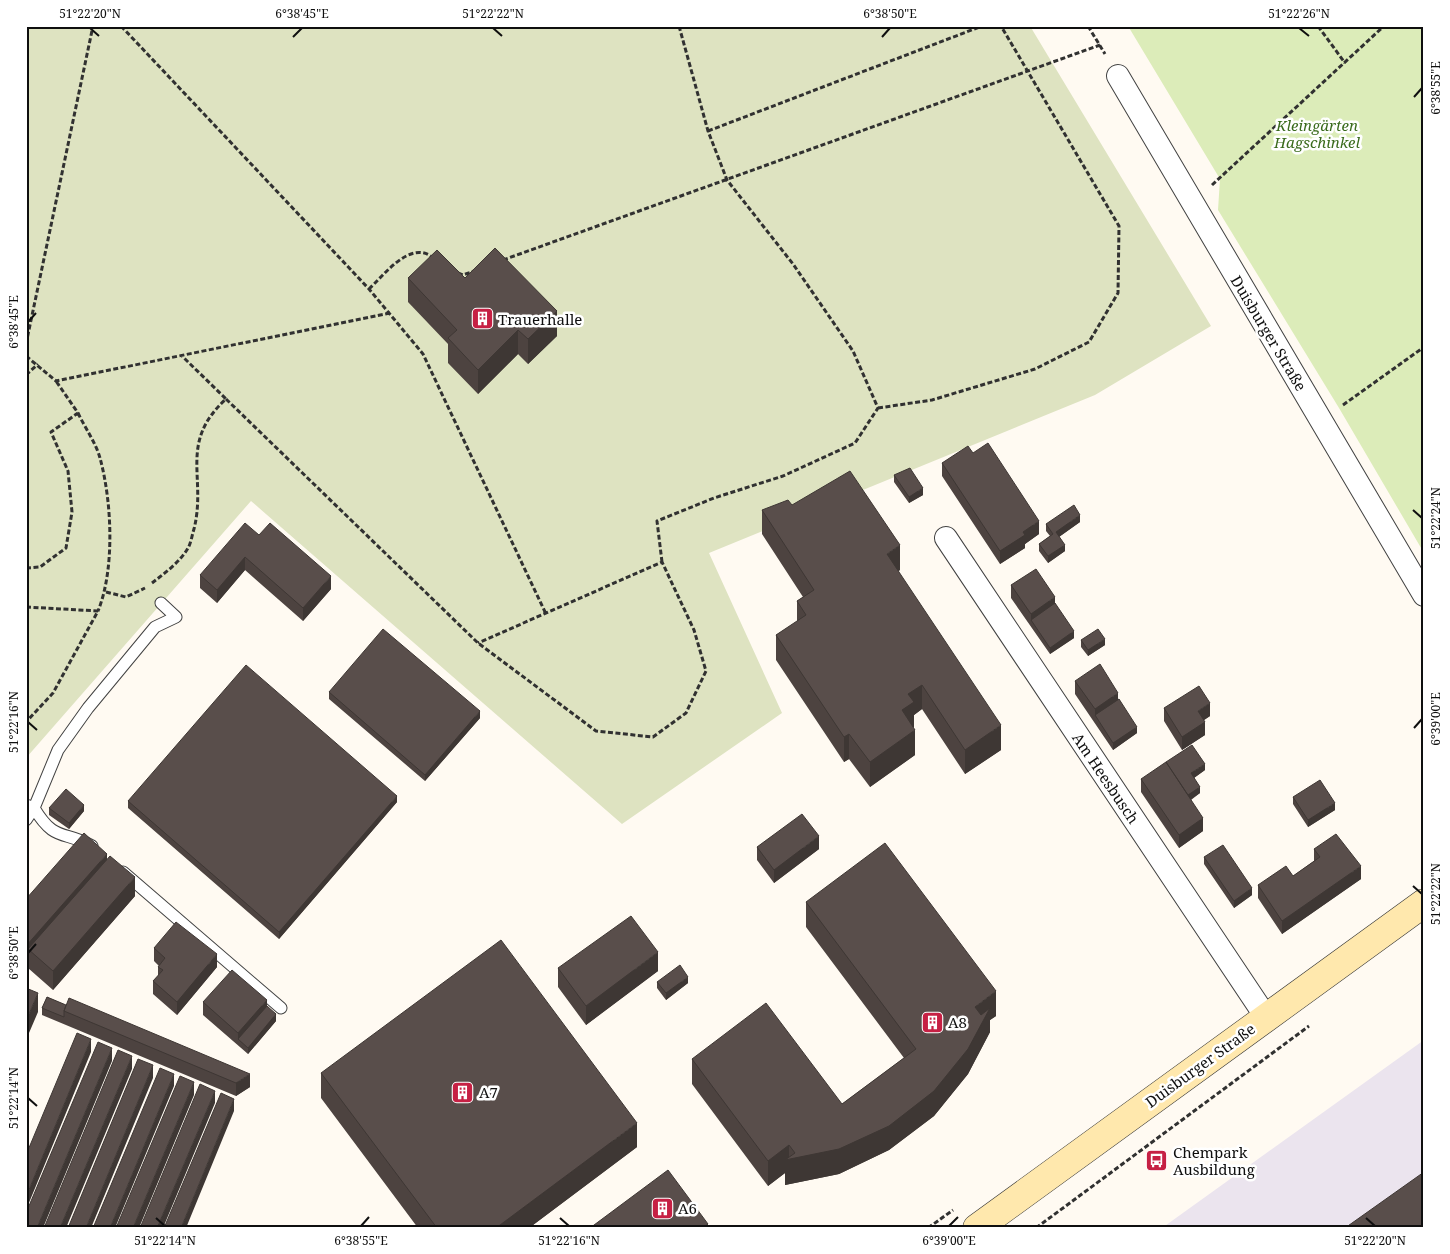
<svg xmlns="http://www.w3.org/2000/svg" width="1450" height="1254" font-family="'Noto Serif',serif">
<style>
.industrial{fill:#ebe4ee}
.green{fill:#dcecb9}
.cemetery{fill:#dee3c1}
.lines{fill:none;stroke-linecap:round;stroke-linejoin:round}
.service-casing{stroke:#424242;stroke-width:13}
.minor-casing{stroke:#424242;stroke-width:24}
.secondary-casing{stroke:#313131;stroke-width:29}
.path{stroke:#313131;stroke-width:3;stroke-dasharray:5 2.5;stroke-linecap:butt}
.service{stroke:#fff;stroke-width:11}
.minor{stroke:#fff;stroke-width:22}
.secondary{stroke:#ffe8ad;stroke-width:28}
.wall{fill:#4d4340}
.shaded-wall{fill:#3e3734}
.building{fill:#594e4b;stroke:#3e3734}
.ticks{fill:none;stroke:#0f0f0f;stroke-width:2}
.labels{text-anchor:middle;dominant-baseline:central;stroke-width:5;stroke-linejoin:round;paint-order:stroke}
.park-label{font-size:15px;font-style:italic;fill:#3a6b1c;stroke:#fff}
.poi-label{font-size:15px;fill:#0f0f0f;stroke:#fff;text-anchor:start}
.street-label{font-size:15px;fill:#0f0f0f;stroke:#fff}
.neatline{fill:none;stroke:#0f0f0f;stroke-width:2}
.ticks-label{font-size:12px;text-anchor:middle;fill:#0f0f0f}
</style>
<rect width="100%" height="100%" fill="#fffaf2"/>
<path class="industrial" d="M1424,1040V1228H1162Z"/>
<path class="green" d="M1128,26H1424V553L1339,408L1218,210L1220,179Z"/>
<path class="cemetery" d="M26,26H1030L1211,326L1095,395L709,553L782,713L622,824L251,501L26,758Z"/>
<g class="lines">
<defs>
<path id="service" d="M26,805L34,808C55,843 64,830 92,846
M26,820L34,808L58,750L88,708L155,627L176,617L161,603
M123,872L281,1008"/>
<path id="minor" d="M1118,76L1424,595
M946,538L1266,1017"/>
<path id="secondary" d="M977,1228L1424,903"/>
</defs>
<use href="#service" class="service-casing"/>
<use href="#minor" class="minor-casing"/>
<use href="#secondary" class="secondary-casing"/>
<path class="path" d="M121,26L369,289L423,354L546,614
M1088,26L1105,54
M1318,26L1345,63
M708,131L982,26
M1212,185L1384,26
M503,260L1100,45
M458,273L463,275L474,271
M369,289C384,275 410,240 432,257
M26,344L93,26
M26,356L56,381L390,313
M26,375L38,364
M226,399L478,643L596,731L653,737L686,713L706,671L694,630L662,562L478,643
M1343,405L1424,347
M878,408L932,400L1035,369L1089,342L1118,293L1119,226L1001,26
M78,413C85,428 96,443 100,458C112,502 115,569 98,611
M662,562L657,521L714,498L783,476L855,443L878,408L853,351L793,264L727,180L708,131L679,26
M26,568L40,567L66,548L72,512L68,471L51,432L78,413L56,381
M152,583C165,573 180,562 188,548C191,543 192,535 194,529C207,477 178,443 226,399L181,355
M106,592L126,597L145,588
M26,607L98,611L53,693L26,722
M928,1228L953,1210
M1036,1228L1309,1026"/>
<use href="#service" class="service"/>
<use href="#minor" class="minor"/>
<use href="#secondary" class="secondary"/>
</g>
<path class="wall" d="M408,278H465L557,336L528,364L518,354L478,394L448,363V344L408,302Z
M973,453L1039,534L1025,544V548L1000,564L942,476V463Z
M894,475L923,495L909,503L894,482Z
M792,505L900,570L898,571L1001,750L965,774L922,709L914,715L913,727L915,755L870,787L849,759L844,762L776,660V635L797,622V601L803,597L762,534V510Z
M1080,522L1059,537L1065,551L1048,563L1039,551V544L1050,536L1046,531V524Z
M259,535L331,589L303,621L245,570L217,603L200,588V575Z
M1011,585L1055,603L1074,638L1050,654L1011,598Z
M1081,640L1105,645L1088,656L1081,647Z
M1075,681L1118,699L1137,733L1113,750L1075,694Z
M329,692L480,718L425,781L329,699Z
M1164,708L1210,716L1204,720L1205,735L1182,750L1164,721Z
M1205,770L1194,778L1200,793L1191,800L1203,831L1179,848L1141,792V779Z
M1293,797L1335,810L1308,827L1293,804Z
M128,801L397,802L279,939L128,808Z
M49,808L84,811L69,829L49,815Z
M757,847L819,849L774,883L757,860Z
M1314,849L1361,879L1282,934L1258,898V885L1293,876L1314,861Z
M1204,857L1252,895L1234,908L1204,864Z
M107,859L135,896L53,990L28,968V962L26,965V899Z
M806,902L996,1016L990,1020V1032L968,1074L934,1116L889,1150L839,1174L785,1185V1173L768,1186L692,1084V1059L842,1104L904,1058L806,927Z
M154,948L217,967L177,1015L153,994V981L158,976V967L159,966L154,961Z
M558,968L658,971L586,1025L558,987Z
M657,982L688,983L666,1000L657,988Z
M47,997L250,1087L236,1096L42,1015V1008Z
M203,1002L267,1006L276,1021L248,1054L203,1015Z
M321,1073L637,1147L529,1228H418L321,1098Z"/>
<path class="shaded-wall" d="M557,311V336L528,364V339Z
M518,330V354L478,394V370Z
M923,488V495L909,503V497Z
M1080,515V522L1056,539V532Z
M1039,521V534L1025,544V548L1000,564V551L1023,532Z
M900,545V570L887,578V554Z
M1065,545V551L1048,563V556Z
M245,557V570L217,603V590Z
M331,576V589L303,621V608Z
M1055,597V610L1031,620V614Z
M1074,631V638L1050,654V648Z
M1105,639V645L1088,656V650Z
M922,685V709L914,715V727L902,735V710L908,694Z
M1118,693V706L1095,715V709Z
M1210,703V716L1198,724V711Z
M480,711V718L425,781V775Z
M1205,722V735L1182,750V737Z
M1001,725V750L965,774V750Z
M1137,727V733L1113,750V743Z
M915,730V755L870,787V762Z
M849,734V759L844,762V737Z
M1205,764V770L1191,780V773Z
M1200,787V793L1185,803V797Z
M397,796V802L279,939V932Z
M1335,803V810L1308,827V820Z
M84,805V811L69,829V823Z
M1203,818V831L1179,848V835Z
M819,836V849L774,883V870Z
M107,854V873L28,949V962L26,965V946Z
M1361,866V879L1282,934V921Z
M135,877V896L53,990V971Z
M1252,888V895L1234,908V901Z
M658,952V971L586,1025V1006Z
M217,954V967L177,1015V1002Z
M688,977V983L666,1000V993Z
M996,991V1016L990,1020V1032L968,1074L934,1116L889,1150L839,1174L785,1185V1173L768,1186V1161L789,1145V1160L975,1007Z
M38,993V1012L26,1040V1021Z
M267,1000V1013L238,1039V1033Z
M276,1014V1021L248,1054V1048Z
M91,1039V1052L26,1210V1197Z
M112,1048V1061L43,1228H37Z
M132,1056V1069L66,1228H60Z
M153,1065V1078L91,1228H86Z
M174,1074V1086L115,1228H110Z
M250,1074V1087L236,1096V1083Z
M194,1082V1095L139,1228H133Z
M215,1091V1103L163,1228H157Z
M234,1099V1111L186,1228H181Z
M637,1123V1147L529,1228H496Z
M708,1224V1228H702Z"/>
<path class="building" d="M495,248L557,311L528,339L518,330L478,370L448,338L457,330L408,278L437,250L465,278Z
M988,443L1039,521L1023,532L1025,535L1000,551L942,463L968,446L973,453Z
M910,468L923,488L909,497L894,475Z
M850,471L900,545L887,554L1001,725L965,750L922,685L908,694L914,702L902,710L915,730L870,762L849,734L844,737L776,635L806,615L797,601L814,590L762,510L788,500L792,505Z
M1074,505L1080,515L1056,532L1065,545L1048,556L1039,544L1053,534L1046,524Z
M245,523L259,535L270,523L331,576L303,608L245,557L217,590L200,575Z
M1036,569L1055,597L1031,614L1011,585Z
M1055,603L1074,631L1050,648L1031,620Z
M383,629L480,711L425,775L329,692Z
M1098,629L1105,639L1088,650L1081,640Z
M1100,664L1118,693L1095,709L1075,681Z
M246,665L397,796L279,932L128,801Z
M1199,686L1210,703L1198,711L1205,722L1182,737L1164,708Z
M1119,699L1137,727L1113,743L1095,715Z
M1192,745L1205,764L1191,773L1200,787L1188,795L1166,762Z
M1166,762L1203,818L1179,835L1141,779Z
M1320,780L1335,803L1308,820L1293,797Z
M66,789L84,805L69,823L49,808Z
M802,814L819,836L774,870L757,847Z
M84,833L107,854L26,946V899Z
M1336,834L1361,866L1282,921L1258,885L1286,866L1293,876L1320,857L1314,849Z
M885,843L996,991L975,1007L981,1015L990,1008L968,1049L934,1091L889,1126L839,1149L785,1160L795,1153L789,1145L768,1161L692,1059L766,1003L842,1104L916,1049L806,902Z
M1223,845L1252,888L1234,901L1204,857Z
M110,856L135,877L53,971L28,949Z
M631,916L658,952L586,1006L558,968Z
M176,922L217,954L177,1002L153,981L163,970L158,967L165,958L154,948Z
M501,940L637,1123L496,1228H437L321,1073Z
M680,965L688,977L666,993L657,982Z
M232,970L267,1000L238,1033L203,1002Z
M26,988L38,993L26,1021Z
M47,997L66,1005L64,1011V1017L42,1008Z
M69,998L250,1074L236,1083L64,1011Z
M267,1006L276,1014L248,1048L238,1039Z
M77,1033L91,1039L26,1197V1155Z
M98,1042L112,1048L37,1228H26V1213Z
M118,1050L132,1056L60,1228H44Z
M138,1059L153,1065L86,1228H68Z
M160,1068L174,1074L110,1228H93Z
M180,1076L194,1082L133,1228H116Z
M200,1084L215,1091L157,1228H140Z
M221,1093L234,1099L181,1228H164Z
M668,1170L708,1224L702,1228H590Z
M1424,1172V1228H1345Z"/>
<path class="ticks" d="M90,28L99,36M493,28L502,36M1299,28L1309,36M293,37L302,28M882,37L890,28M1414,97L1422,88M28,322L36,313M1413,510L1422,518M28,722L37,730M1414,728L1422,719M1413,886L1422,894M28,953L36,944M28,1098L37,1106M156,1218L165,1226M560,1218L569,1226M1366,1218L1375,1226M361,1226L369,1217M949,1226L958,1217"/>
<defs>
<symbol id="building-square" viewBox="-11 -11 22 22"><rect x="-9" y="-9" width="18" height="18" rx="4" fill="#c62044" stroke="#fff"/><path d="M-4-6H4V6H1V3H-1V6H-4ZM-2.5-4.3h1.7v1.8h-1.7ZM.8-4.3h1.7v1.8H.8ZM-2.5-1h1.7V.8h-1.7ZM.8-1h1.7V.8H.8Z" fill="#fff"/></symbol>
<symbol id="bus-square" viewBox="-11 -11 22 22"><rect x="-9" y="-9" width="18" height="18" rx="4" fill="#c62044" stroke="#fff"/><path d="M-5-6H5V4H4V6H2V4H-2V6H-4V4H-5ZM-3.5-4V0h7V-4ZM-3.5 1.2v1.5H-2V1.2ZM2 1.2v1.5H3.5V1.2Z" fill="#fff"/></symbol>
</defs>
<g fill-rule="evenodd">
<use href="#building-square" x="470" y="306" width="25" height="25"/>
<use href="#building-square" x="920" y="1010" width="25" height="25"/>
<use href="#building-square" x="450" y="1080" width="25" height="25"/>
<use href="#bus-square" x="1144" y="1148" width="25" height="25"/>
<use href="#building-square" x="650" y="1196" width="25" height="25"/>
</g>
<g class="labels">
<g class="park-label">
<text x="1317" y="125">Kleingärten<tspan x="1317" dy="17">Hagschinkel</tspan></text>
</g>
<g class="poi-label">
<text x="498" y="319">Trauerhalle</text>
<text x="948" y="1022">A8</text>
<text x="479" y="1092">A7</text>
<text x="1173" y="1152">Chempark<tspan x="1173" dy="17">Ausbildung</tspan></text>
<text x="678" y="1208">A6</text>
</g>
<g class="street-label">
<text transform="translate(1269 333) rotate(59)">Duisburger Straße</text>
<text transform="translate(1106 778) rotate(56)">Am Heesbusch</text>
<text transform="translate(1200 1065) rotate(-36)">Duisburger Straße</text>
</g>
</g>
<rect width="1450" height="1254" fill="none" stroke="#ffffff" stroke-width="55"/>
<rect x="28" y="28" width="1394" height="1198" class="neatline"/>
<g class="ticks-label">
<text x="90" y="18">51°22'20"N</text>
<text x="302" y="18">6°38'45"E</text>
<text x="493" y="18">51°22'22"N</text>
<text x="890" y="18">6°38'50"E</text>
<text x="1299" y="18">51°22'26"N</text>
<text transform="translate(1436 88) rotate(-90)" y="4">6°38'55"E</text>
<text transform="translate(14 322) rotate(-90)" y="4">6°38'45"E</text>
<text transform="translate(1436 518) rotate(-90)" y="4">51°22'24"N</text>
<text transform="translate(1436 719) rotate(-90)" y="4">6°39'00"E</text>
<text transform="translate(14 722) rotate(-90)" y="4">51°22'16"N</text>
<text transform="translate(1436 894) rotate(-90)" y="4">51°22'22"N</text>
<text transform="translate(14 953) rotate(-90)" y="4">6°38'50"E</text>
<text transform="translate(14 1098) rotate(-90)" y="4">51°22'14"N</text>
<text x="165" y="1245">51°22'14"N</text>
<text x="361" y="1245">6°38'55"E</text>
<text x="569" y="1245">51°22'16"N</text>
<text x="949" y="1245">6°39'00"E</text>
<text x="1375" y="1245">51°22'20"N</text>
</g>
</svg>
